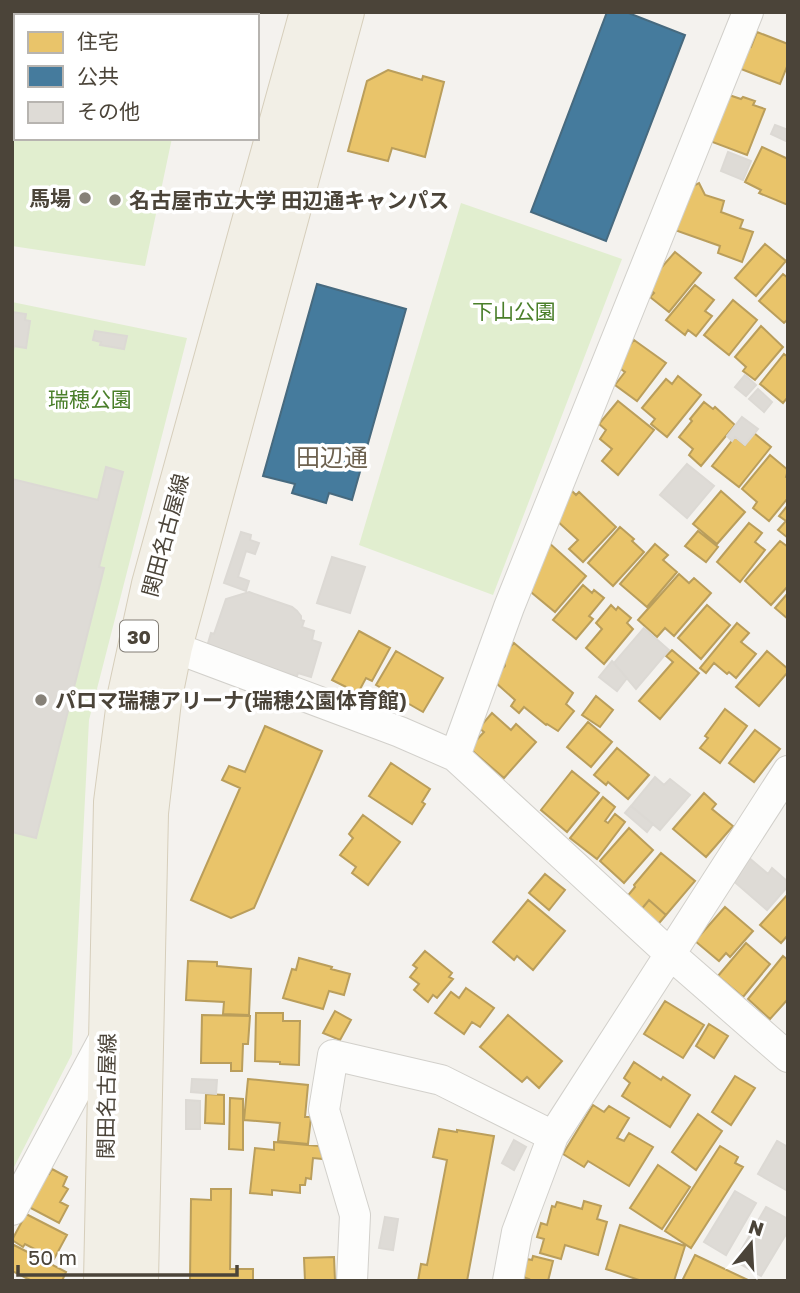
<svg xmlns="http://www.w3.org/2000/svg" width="800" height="1293" font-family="'Golos Text','Noto Sans JP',sans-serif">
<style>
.green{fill:#e1eecf}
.homes{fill:#e9c46a;stroke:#ba9e5b;stroke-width:2}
.public{fill:#457b9d;stroke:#476a7f;stroke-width:2}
.building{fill:#dedbd6;stroke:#dcd9d4;stroke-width:2}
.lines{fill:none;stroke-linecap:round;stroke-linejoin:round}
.minor-casing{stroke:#d2d0cb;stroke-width:32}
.primary-casing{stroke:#d6cebb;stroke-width:40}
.minor{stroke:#fdfdfc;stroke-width:30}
.primary{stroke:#f2efe6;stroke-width:38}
.poi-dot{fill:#868178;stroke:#fff;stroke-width:2.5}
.labels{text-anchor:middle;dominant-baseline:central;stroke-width:7;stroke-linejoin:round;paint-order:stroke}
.shield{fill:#fff;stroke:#817c74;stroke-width:2}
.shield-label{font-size:19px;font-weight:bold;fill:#4b4439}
.poi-label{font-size:21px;font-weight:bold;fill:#4b4439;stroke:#fff;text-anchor:start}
.park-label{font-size:21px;fill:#4a7f2a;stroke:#fff}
.street-label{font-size:21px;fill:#4b4439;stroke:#fff}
.quarter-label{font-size:24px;fill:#6e6250;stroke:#fff}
</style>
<rect width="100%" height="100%" fill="#f4f2ee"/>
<path class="green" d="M12,12H207L206,16H16V138H172L145,266L12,246Z
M461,203L622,259L493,595L359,545Z
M12,302L187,338L89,720L72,1054L12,1171Z"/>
<path class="homes" d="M757,32L788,44V64L780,84L728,64L736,42L751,47Z
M388,70L422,80L423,76L444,82L425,157L392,148L388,161L348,151L367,81Z
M720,92L741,99L743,97L755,101L753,105L765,109L747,155L707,140Z
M762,147L788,159V205L759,193L761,190L745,182Z
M699,183L705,195L724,201L721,212L743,220L740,228L753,232L742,262L718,253L720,246L669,228L685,190Z
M765,244L786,261L756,296L735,278Z
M675,252L701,273L669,312L650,297L654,293L642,283L658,264L662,267Z
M783,274L788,278V319L784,323L759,301Z
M695,285L714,300L705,311L712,316L696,336L688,330L685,335L666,320Z
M733,300L757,320L729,355L704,335Z
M761,326L783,347L755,380L743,371L746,367L735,357Z
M634,340L666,363L637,401L615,385L625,372L618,367L621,357Z
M784,354L788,357V397L783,403L760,384Z
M678,376L701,395L667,437L651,424L655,419L642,408L666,379L672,384Z
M618,401L654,430L618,475L602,461L612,449L600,439L606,430L599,424Z
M704,402L713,409L715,407L735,425L701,466L689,455L693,449L679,437L692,421L690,419Z
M754,433L771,447L739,487L712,466L735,437L745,445Z
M770,455L788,470L786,477L788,478V498L769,521L753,508L757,502L742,489Z
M570,489L576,495L579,492L616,527L583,562L569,549L578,540L555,519Z
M721,491L745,512L717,544L693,524Z
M788,505V538L778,530L786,521L779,516Z
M749,523L762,533L755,542L765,550L740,582L717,562Z
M620,527L634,539L632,541L644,552L613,586L588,563Z
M698,531L718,547L706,562L685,546Z
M780,541L788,547V586L771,605L745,581Z
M548,542L586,576L555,612L526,588Z
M655,544L668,555L663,560L677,572L647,607L620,584Z
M679,574L689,583L694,578L711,593L674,636L665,628L657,637L638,620Z
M583,585L592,593L594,590L604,598L589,616L593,619L576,639L553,620Z
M788,593V619L775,608Z
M611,605L616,610L618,607L631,618L627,623L633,629L604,664L586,648L602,629L596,623Z
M707,605L730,625L701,659L678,638Z
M737,623L749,633L741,642L756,654L736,678L729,672L727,674L714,663L706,673L700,668Z
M359,631L390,648L372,681L366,678L358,693L332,680Z
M514,643L573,693L566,704L574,711L558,731L547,724L546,725L524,707L519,713L511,706L515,700L495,682L496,676L505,666L503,655Z
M672,650L699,673L660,719L639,701L673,662L666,656Z
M396,651L443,678L423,712L376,685Z
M767,651L788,669V672L759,706L736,687Z
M596,696L613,710L600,727L582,715Z
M725,709L747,726L720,763L700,748L708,738L705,736Z
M492,713L511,730L516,724L536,742L504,778L469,748L484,732L479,728Z
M588,722L612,742L591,767L567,747Z
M265,726L322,751L254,908L231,918L191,900L240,788L222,780L229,766L245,772Z
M755,730L780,749L754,782L729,763Z
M617,748L649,775L628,799L608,782L606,785L594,775Z
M391,763L430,789L422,802L425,804L412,824L369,796Z
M572,771L599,793L567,832L541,810Z
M704,793L716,804L712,809L733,826L706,857L673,829Z
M603,797L615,807L605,821L608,823L615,814L625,822L597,859L570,838Z
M363,815L400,842L368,885L352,873L356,867L340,855L353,838L349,834Z
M629,828L653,850L624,883L600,861Z
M661,853L695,881L666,915L649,900L640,911L625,899L635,887L634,885Z
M545,874L565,890L549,910L529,893Z
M788,894V935L781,943L760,925Z
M528,900L565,931L533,970L517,956L514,960L493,942Z
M649,900L666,915L654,929L637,915Z
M725,907L753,931L730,957L726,953L719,961L695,941Z
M746,943L770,964L743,997L718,976Z
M425,951L452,973L449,977L453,979L437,998L433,995L428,1002L414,990L419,984L410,977L417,968L413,965Z
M783,956L788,960V999L770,1019L748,999Z
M299,958L332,967L331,969L350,974L344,995L329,991L323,1009L283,998L292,969L296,970Z
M188,961L217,962V966L251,969L249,1015L223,1014L224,1002L186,1000Z
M466,988L494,1008L480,1027L472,1022L464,1034L435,1013L451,992L459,998Z
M665,1001L704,1025L683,1058L644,1034Z
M335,1011L351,1020L340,1040L323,1033Z
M256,1013H283V1021H300L299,1065L280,1064V1062L255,1061Z
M202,1015L250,1016L248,1044H243L242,1071H231V1063H201Z
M508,1015L562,1061L539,1088L527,1077L522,1082L480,1047Z
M709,1024L728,1036L714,1058L696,1046Z
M634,1062L661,1080L663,1077L690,1095L670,1127L622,1096L630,1083L624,1078Z
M735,1076L755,1088L731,1125L712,1112Z
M248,1079L308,1085L305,1117H311L308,1144L278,1141L280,1123L244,1120Z
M206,1094L224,1095V1124L205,1123Z
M230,1098L243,1099V1150L229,1149Z
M593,1105L604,1112L609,1106L629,1118L617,1138L624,1141L629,1133L653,1147L629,1186L588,1161L584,1167L563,1154Z
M698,1114L722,1131L696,1170L672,1152Z
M439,1129L457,1132V1130L494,1136L467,1281H418L421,1264L427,1265L447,1160L433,1157Z
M274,1142L319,1146L323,1159L313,1158L311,1179L306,1178L305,1185H300V1193L272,1190V1195L250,1193L255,1148L274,1150Z
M720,1146L738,1157L735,1163L743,1167L691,1248L665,1231Z
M658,1165L690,1187L662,1229L630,1208Z
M52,1169L67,1177L63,1186L68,1189L60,1202L68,1206L59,1223L27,1206L45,1172L49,1174Z
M211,1189H231L230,1269H253V1281H190L191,1199L211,1200Z
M584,1201L601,1206L597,1219L607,1222L598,1255L565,1245L561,1259L540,1253L544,1239L537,1237L541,1223L547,1225L552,1206L555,1207L557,1202L582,1209Z
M26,1214L67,1235L54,1259L25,1244L23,1247L12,1240Z
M620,1225L685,1246L674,1281H642L606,1269Z
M14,1245L66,1272L62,1281H32L12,1271V1249Z
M695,1255L750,1281H682Z
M533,1256L553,1261L548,1281H528L529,1279L523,1277L527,1259L532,1260Z
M334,1257L335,1281H305L304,1258Z"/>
<path class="public" d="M607,12H626L685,35L606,241L531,212Z
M317,284L406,309L352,500L329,493L326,503L292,493L295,484L263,476Z"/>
<path class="building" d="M775,125L788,130V142L771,134Z
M728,152L751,161L743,180L721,171Z
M12,312L26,314L25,320L30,321L26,348L14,346L13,351Z
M95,331L127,336L124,349L100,345L101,342L93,340Z
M745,375L756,385L746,396L735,387Z
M758,389L772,402L764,412L749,399Z
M742,417L758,429L745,445L735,437L732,441L727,436Z
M687,464L714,486L687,518L660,495Z
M106,467L123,472L99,567L104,568L36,838L12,832V479L98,500Z
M241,532L251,535L250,540L259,543L255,554L246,551L238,577L249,581L246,591L224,583Z
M332,557L365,567L350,613L317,603Z
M249,592L292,607L297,611L301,616V620L304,621L302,627L314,631L312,640L321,643L311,677L298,673L297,676L206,650L211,633L214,634L226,599Z
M644,628L669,650L636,689L614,663Z
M612,661L627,678L617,691L599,677Z
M655,777L664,785L670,779L690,795L660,830L631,806Z
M631,806L653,824L647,832L625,813Z
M748,857L768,874L772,868L788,882V886L767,910L730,878Z
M192,1079L217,1080L216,1094L191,1092Z
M186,1100L200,1101V1129H186Z
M514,1140L526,1147L514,1170L502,1163Z
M777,1141L788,1147V1191L758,1174Z
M735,1191L756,1203L726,1255L704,1242Z
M766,1207L788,1219V1231L761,1276L735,1261Z
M385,1217L398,1219L393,1250L379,1248Z"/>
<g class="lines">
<defs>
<path id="minor" d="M173,647L400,732L455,756L670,954L788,1057
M455,756L509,607L748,12
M12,1210L107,1033
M352,1281L355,1215L324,1110L333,1055L441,1080L553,1136
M508,1281L517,1232L553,1136L788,771"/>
<path id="primary" d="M103,1281L113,802L127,694L151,584L309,12
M139,1281L149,813L162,701L173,647L345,12"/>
</defs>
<use href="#minor" class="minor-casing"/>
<use href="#primary" class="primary-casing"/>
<use href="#minor" class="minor"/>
<use href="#primary" class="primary"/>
</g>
<g class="poi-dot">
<circle cx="85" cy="198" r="7"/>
<circle cx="115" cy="200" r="7"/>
<circle cx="41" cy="700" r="7"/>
</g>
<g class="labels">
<rect class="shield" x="120" y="620.5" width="38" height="31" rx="5"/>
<g class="shield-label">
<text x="139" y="636">30</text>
</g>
<g class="poi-label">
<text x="71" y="198" text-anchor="end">馬場</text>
<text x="129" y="200">名古屋市立大学 田辺通キャンパス</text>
<text x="55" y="700">パロマ瑞穂アリーナ(瑞穂公園体育館)</text>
</g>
<g class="park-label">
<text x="514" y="311">下山公園</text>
<text x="90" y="399">瑞穂公園</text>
</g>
<g class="street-label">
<text transform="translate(165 535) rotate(-75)">関田名古屋線</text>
<text transform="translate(106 1096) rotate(-89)">関田名古屋線</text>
</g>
<g class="quarter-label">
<text x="332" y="456">田辺通</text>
</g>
</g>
<rect width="800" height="1293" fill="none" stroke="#4b4439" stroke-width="28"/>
<rect x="14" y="14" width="245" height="126" fill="#ffffff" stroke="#b7b4b0" stroke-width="2"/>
<rect x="28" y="32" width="35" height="21" fill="#e9c46a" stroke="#b7b4b0" stroke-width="2"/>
<text x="77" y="49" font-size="21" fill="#4b4439">住宅</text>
<rect x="28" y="66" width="35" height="21" fill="#457b9d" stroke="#b7b4b0" stroke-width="2"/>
<text x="77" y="84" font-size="21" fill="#4b4439">公共</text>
<rect x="28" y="102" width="35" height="21" fill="#dedbd6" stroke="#b7b4b0" stroke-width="2"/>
<text x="77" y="119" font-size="21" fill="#4b4439">その他</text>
<g transform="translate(751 1244) rotate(18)" stroke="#ffffff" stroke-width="5" paint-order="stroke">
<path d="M0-5L12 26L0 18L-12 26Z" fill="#4b4439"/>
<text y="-10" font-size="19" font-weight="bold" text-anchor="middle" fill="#4b4439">N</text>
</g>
<path d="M18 1265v10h219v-10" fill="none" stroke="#4b4439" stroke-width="3.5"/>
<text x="28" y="1265" font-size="21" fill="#4b4439" stroke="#ffffff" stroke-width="5" paint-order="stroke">50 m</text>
</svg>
